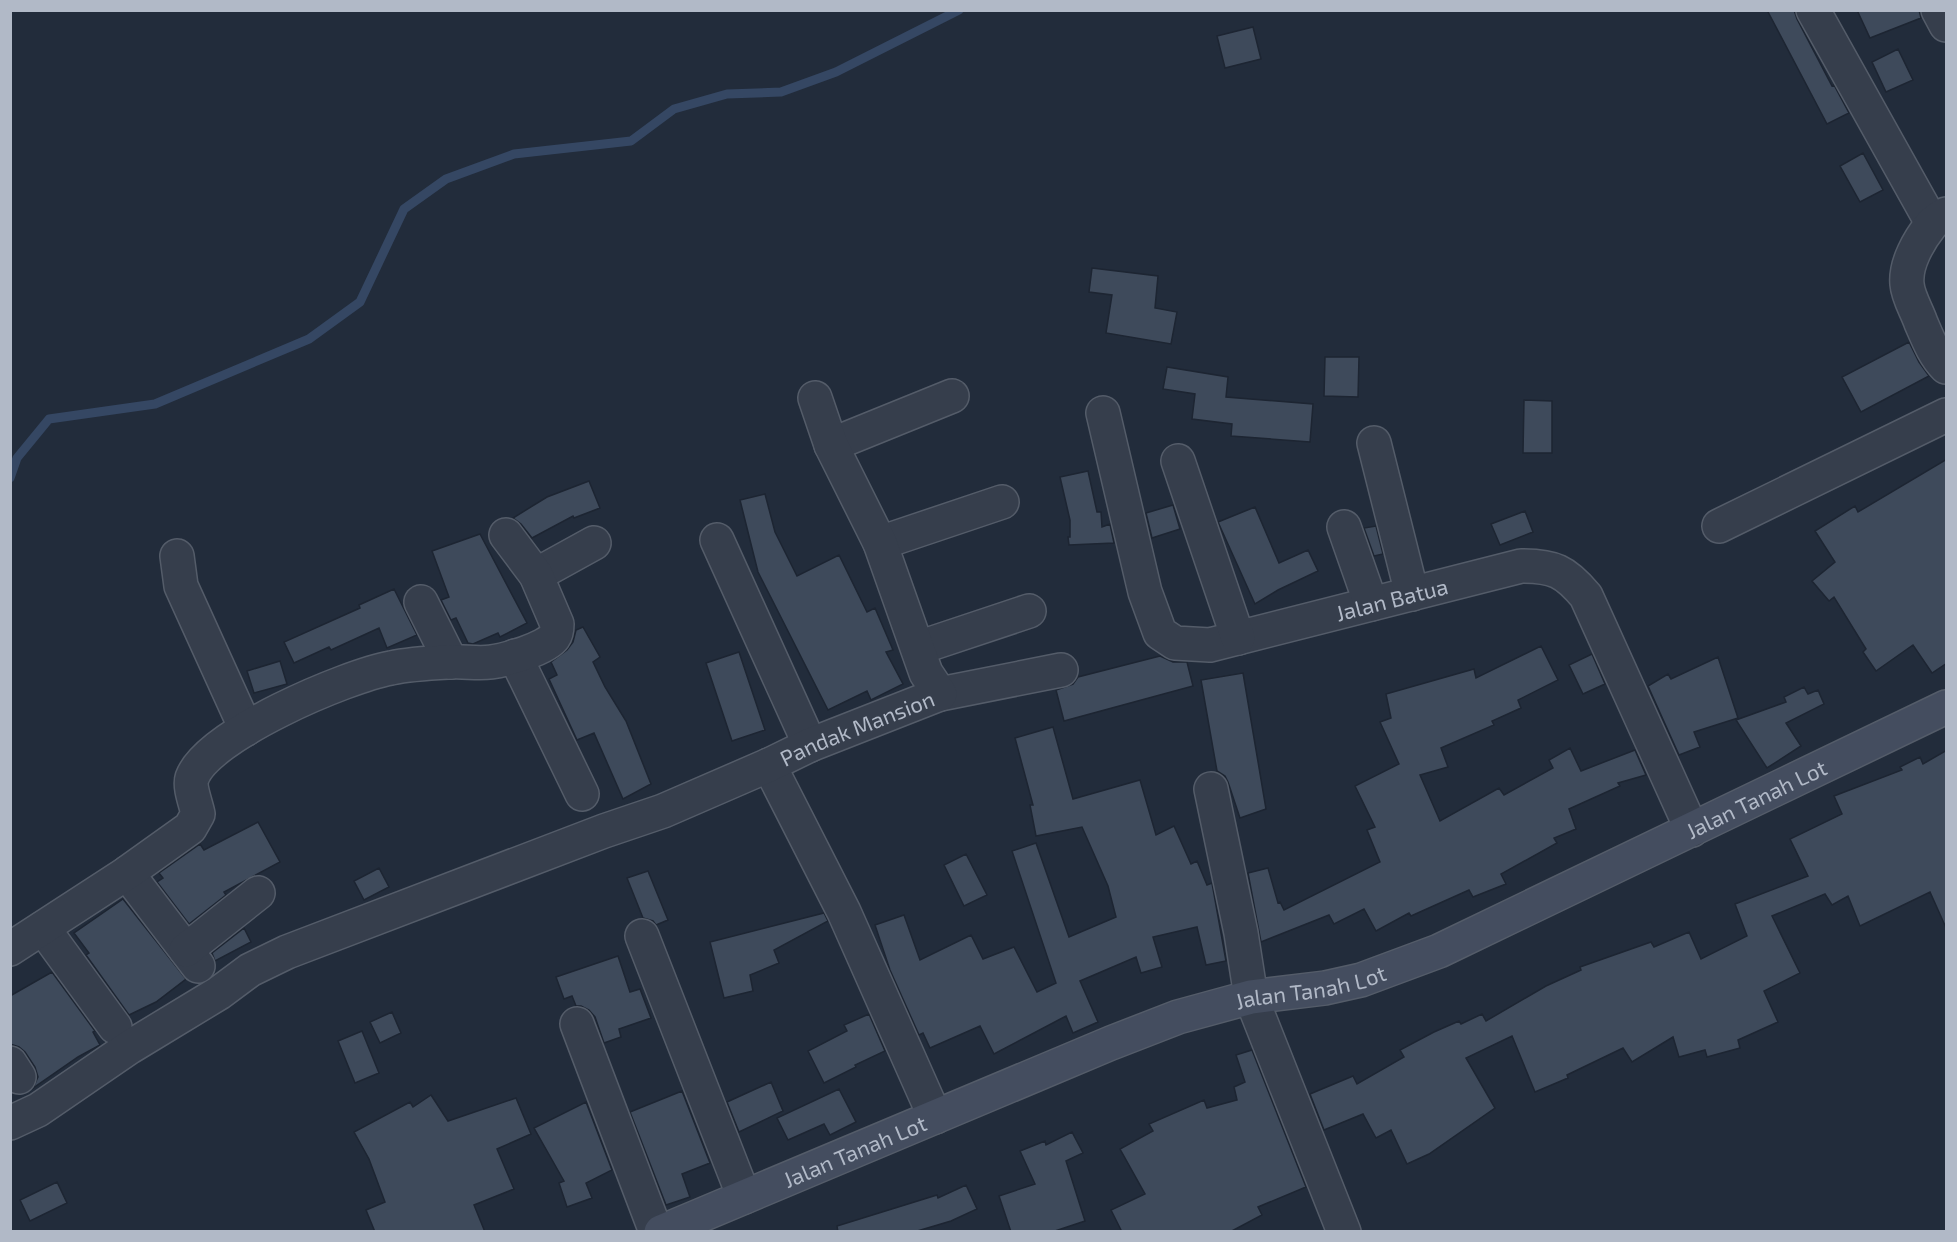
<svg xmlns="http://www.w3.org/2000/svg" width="1957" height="1242" font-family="'Exo 2',sans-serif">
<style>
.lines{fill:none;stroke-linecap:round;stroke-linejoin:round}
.stream{stroke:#354763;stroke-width:9}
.building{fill:#3e4a5b;stroke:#1d2532;stroke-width:1.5}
.street-casing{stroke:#545c69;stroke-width:36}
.secondary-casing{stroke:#545c69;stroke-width:36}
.street{stroke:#363e4c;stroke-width:33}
.secondary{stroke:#444d5f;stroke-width:33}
.labels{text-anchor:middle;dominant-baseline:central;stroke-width:4.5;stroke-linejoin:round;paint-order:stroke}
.street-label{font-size:22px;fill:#b1b9c7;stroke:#1b2330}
</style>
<rect width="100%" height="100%" fill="#222c3b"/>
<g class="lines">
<path class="stream" d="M10,478L17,458L49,419L155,404L309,339L360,302L404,209L446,179L514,154L631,141L674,109L727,94L781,92L836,72L959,10"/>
</g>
<path class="building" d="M1767,10H1794L1797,19L1832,86L1834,85L1849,113L1827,124Z
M1857,10H1919L1921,18L1870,38Z
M1253,27L1261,59L1225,68L1217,36Z
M1898,49L1913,80L1886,92L1872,62Z
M1863,153L1883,190L1860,202L1840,166Z
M1092,268L1158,276L1155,308L1177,312L1171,344L1106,333L1112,295L1089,292Z
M1909,342L1919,362L1929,376L1861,412L1842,377Z
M1325,357H1359L1358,397L1324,396Z
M1167,367L1228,377L1226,397L1313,404L1310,442L1231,436L1232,424L1192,419L1195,394L1163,389Z
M1524,400L1552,401V453H1523Z
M1947,459V663L1932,673L1913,645L1876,671L1863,652L1866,649L1834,597L1829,601L1812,581L1835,562L1815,531L1855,506L1858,512Z
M1088,471L1097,512H1101L1102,527L1110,524L1114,543L1069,545L1068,537H1070V520L1060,477Z
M589,481L600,508L574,518L573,516L532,538L521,524L513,518L547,497Z
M765,494L775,532L797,576L839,555L867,612L875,608L893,650L886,652L903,684L871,700L867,691L828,710L758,572L740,500Z
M1173,505L1180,529L1152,538L1146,513Z
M1255,507L1279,563L1308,550L1318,571L1278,590L1255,604L1218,522Z
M1525,511L1533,532L1500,545L1491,524Z
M1376,526L1383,554L1374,556L1364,528Z
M480,534L527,623L500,637L498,633L473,644L468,643L456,618L451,620L441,600L449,597L432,551Z
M394,589L417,635L387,648L379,628L331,650L329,647L294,663L284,642L360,608L359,605Z
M583,627L600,657L593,662L605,687L626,721L651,784L623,799L594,733L577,740L549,679L557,675L551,662L567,650L573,642L576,630Z
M1541,646L1558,680L1518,700L1521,708L1492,721L1494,725L1441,748L1448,767L1420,775L1440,821L1499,788L1504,795L1553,768L1549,760L1570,748L1581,771L1635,750L1646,775L1618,783L1620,786L1569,809L1576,829L1554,838L1557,843L1501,874L1506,884L1473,897L1469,890L1411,916L1409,913L1376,931L1364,909L1334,924L1329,915L1261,942L1248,873L1268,868L1278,903L1280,902L1284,910L1380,862L1367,830L1375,827L1355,786L1399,764L1380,722L1391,718L1386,694L1474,669L1476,678Z
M739,652L765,730L732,741L706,663Z
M1592,654L1605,684L1583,694L1569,665Z
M1160,656L1173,662H1187L1193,686L1064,721L1056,690L1073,684L1078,677Z
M1718,657L1738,718L1694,732L1700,747L1679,755L1648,686L1668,674L1671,679Z
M280,661L287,684L254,693L247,671Z
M1243,673L1266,809L1240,818L1228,782L1225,776L1217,771L1201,680Z
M1804,687L1808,694L1818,690L1824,704L1786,723L1801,746L1767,768L1736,720L1786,702L1784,697Z
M1053,727L1073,799L1140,780L1156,835L1174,826L1191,864L1197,861L1207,885L1212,883L1226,961L1206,965L1197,927L1153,937L1162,967L1141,973L1136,957L1080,981L1098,1022L1073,1033L1066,1016L994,1054L980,1026L930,1048L923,1033L919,1035L890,970L875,925L904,915L920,960L971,935L983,959L1014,947L1037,992L1056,983L1012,851L1036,843L1069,937L1116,917L1108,886L1082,827L1036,836L1030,805H1033L1015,738Z
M1947,750V930L1930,892L1860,926L1848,896L1832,905L1825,894L1772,916L1800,973L1764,991L1778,1022L1738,1040L1740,1048L1707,1057L1705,1050L1679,1057L1673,1037L1632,1062L1623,1048L1567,1075L1568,1078L1535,1092L1512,1036L1466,1058L1495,1108L1429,1154L1407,1164L1391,1130L1376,1138L1363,1114L1324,1130L1310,1094L1353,1076L1357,1084L1404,1057L1400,1050L1434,1032L1459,1021L1461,1024L1482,1014L1486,1021L1546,986L1581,970L1580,967L1651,942L1654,947L1689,932L1701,959L1747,936L1735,904L1808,876L1790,839L1842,814L1834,796L1902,770L1900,767L1920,757L1923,764Z
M258,822L280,862L224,892L226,895L189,924L157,882L163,878L159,873L200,844L204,850Z
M966,854L987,895L964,906L944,865Z
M379,868L389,887L364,900L354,881Z
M648,871L668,920L656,925L653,921L643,918L627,878Z
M123,899L186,979L156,1002L129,1015L86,955L89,953L74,933Z
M824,913L828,921L774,950L779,963L750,975L753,991L724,998L710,942Z
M244,928L251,942L215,961L212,953Z
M618,956L630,992L640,989L651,1018L619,1029L621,1037L604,1043L595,1017L589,1010L581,1006H576L572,996L564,999L556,977Z
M52,972L95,1031L93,1032L100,1045L78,1057L33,1088L38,1077L35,1067L25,1052L19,1047L10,1044V996Z
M392,1012L401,1033L380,1043L370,1022Z
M869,1014L885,1051L855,1065L856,1067L824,1083L808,1051L847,1031L844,1025Z
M362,1031L379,1073L355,1083L338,1041Z
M1252,1050L1306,1187L1258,1207L1262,1215L1230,1232H1122L1111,1210L1145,1194L1120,1149L1153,1131L1149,1124L1204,1100L1207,1108L1237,1100L1234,1087L1245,1082L1236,1055Z
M771,1082L783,1111L739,1132L727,1102Z
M839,1089L856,1122L830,1135L824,1124L788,1140L777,1118Z
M682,1091L710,1163L682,1174L690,1197L666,1205L630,1112Z
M431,1095L448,1121L516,1098L531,1134L497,1149L514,1189L474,1205L485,1232H375L366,1210L385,1202L369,1159L354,1132L410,1102L413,1107Z
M586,1102L612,1170L586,1183L592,1198L567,1207L559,1183L564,1181L534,1128Z
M1072,1132L1083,1153L1066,1161L1085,1221L1052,1232H1011L999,1196L1035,1184L1020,1151L1045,1141L1046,1145Z
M57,1182L67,1203L30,1221L20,1200Z
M966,1185L977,1209L951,1221L914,1232H838L837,1226L937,1195L938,1198Z"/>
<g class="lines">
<defs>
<g id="street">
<path d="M1813,10L1932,223"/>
<path d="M1938,10L1946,25"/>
<path d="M1946,214C1941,217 1935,220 1931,225C1919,240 1905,264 1907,284C1908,297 1917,311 1921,323C1928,339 1934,355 1946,367"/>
<path id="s1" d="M1103,413L1145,592L1160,633L1175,643L1210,645L1521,566C1554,566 1565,571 1586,596L1692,830"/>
<path d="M1374,443L1412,594"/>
<path d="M831,445L952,396"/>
<path d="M1178,461L1238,638"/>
<path d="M1719,526L1946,415"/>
<path d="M1344,527L1371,604"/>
<path d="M717,540L810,745"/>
<path d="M880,543L1002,502"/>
<path d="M177,556L181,586L246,729"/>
<path d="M536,575L594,543"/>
<path d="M421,602L451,662"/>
<path d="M918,648L1029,611"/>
<path d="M515,656L582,794"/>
<path d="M940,694L1061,670"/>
<path d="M769,765L844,912L935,1117"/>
<path d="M1211,789L1241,933L1251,997L1344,1232"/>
<path d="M127,873L198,966"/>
<path d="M43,928L115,1027"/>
<path d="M642,936L744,1197"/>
<path d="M10,949L127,873L190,828L198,814C196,804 189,787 192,778C207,735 347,676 391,668C410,664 431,663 450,662C464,661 478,664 491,662C505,660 546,649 554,637C557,633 557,628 557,624L536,575L506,535"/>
<path d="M186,950L258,893"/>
<path d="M577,1024L656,1232"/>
<path d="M10,1063L19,1077"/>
<path id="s2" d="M10,1123L38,1110L130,1047L219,993L250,970L287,952L604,831L663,811L769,765L810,745L940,694L926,673L880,543L831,445L815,398"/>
</g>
<g id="secondary">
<path id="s3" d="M661,1232L1111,1043L1178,1017L1251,997L1325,988L1361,980L1439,951L1946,707"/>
</g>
</defs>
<use href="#street" class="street-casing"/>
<use href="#secondary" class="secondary-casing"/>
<use href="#street" class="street"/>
<use href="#secondary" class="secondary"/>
</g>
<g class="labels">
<g class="street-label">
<text stroke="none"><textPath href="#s1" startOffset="468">Jalan Batua</textPath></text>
<text stroke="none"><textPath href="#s2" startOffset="939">Pandak Mansion</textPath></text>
<text stroke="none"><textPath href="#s3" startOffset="1182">Jalan Tanah Lot</textPath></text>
<text stroke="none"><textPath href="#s3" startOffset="696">Jalan Tanah Lot</textPath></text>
<text stroke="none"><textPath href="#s3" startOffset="210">Jalan Tanah Lot</textPath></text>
</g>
</g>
<rect width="1957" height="1242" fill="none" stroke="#b1b9c7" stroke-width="24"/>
</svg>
